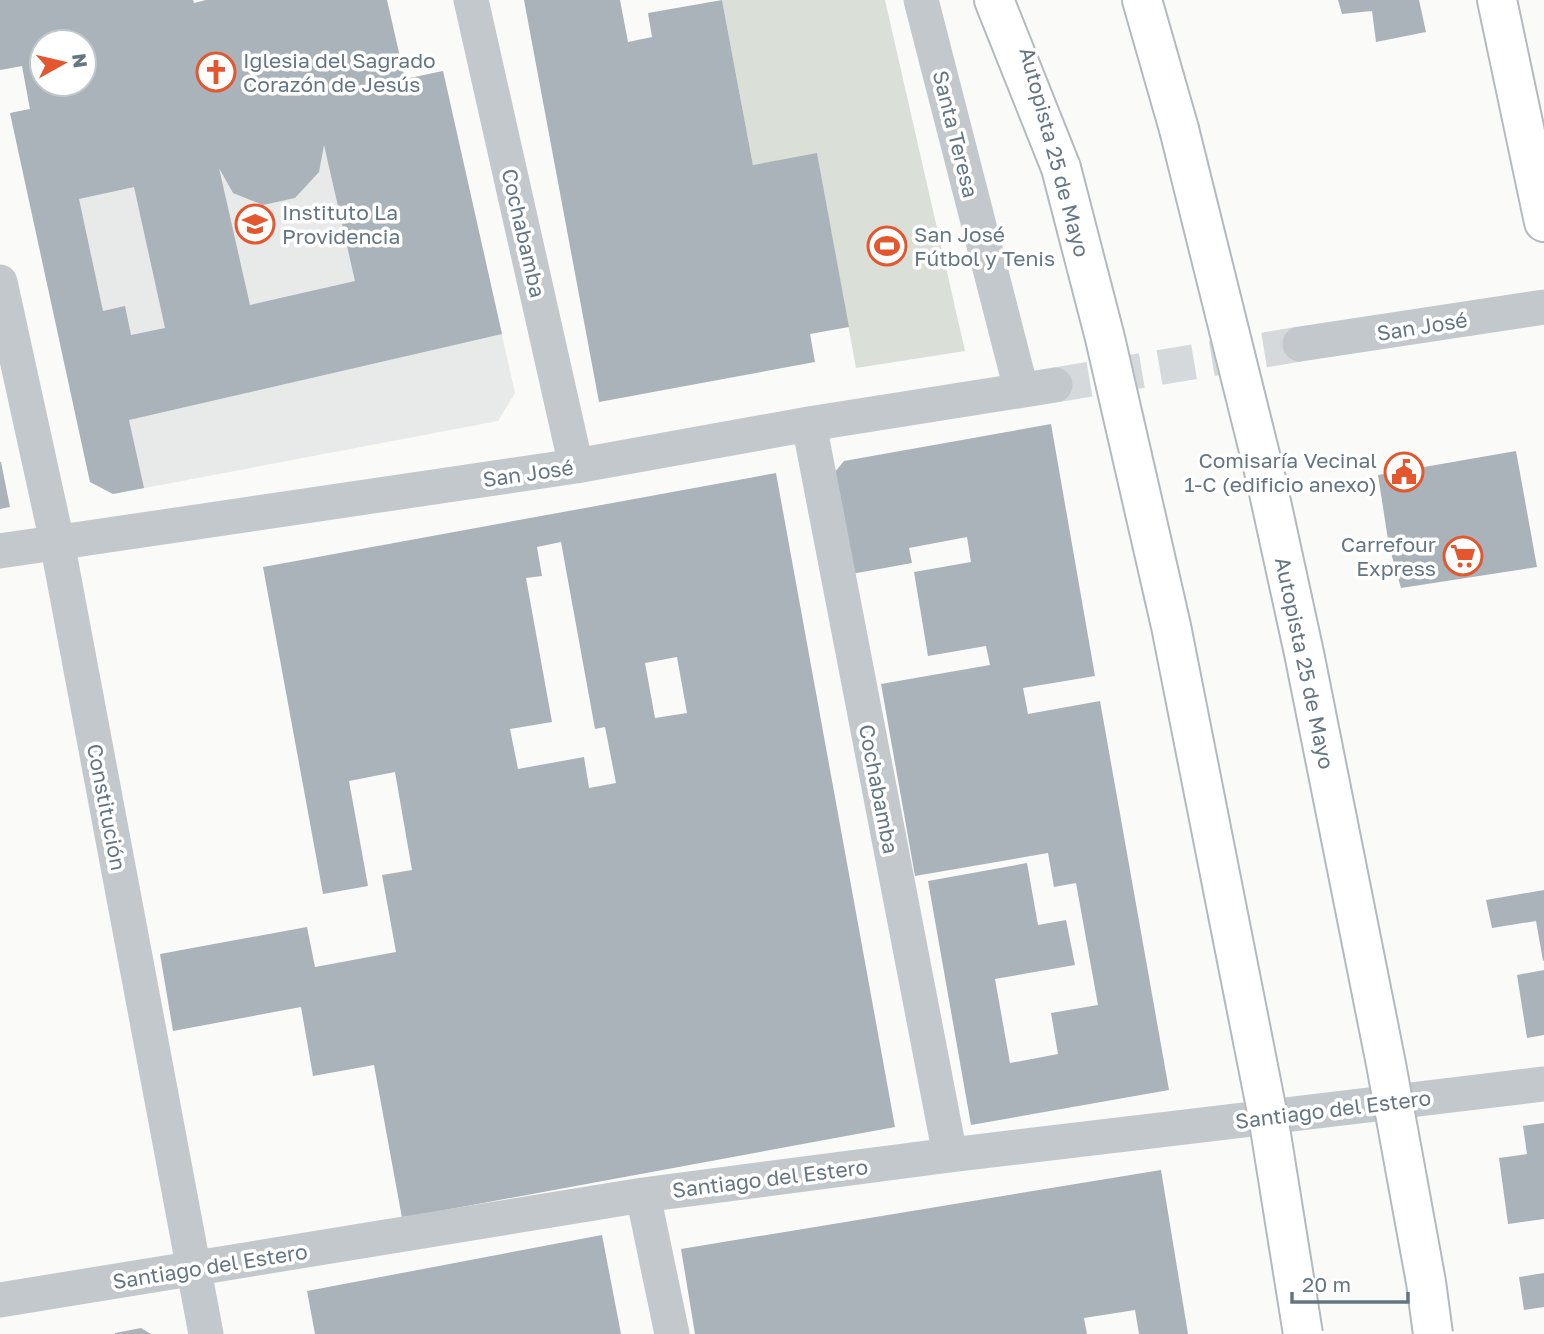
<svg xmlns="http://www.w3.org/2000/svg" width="1544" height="1334" font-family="'Golos Text',sans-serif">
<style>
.built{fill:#e8e9e9;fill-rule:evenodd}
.green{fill:#dadfd7}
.building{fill:#aab3b9;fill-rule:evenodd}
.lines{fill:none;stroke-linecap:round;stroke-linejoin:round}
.minor-tunnel{stroke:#d5d9db;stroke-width:35;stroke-dasharray:35 18;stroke-linecap:butt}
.primary-casing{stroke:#b5babe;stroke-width:42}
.motorway-casing{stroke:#b4b9bd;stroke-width:42}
.minor{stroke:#c3c8cc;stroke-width:35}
.primary{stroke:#fff;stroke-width:38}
.motorway{stroke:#fff;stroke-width:38}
.motorway-bridge-casing{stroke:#b4b9bd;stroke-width:42;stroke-linecap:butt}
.motorway-bridge{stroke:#fff;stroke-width:38}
.labels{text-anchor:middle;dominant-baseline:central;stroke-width:7;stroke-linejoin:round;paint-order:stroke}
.poi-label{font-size:21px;fill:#657683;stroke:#fff;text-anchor:start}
.street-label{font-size:21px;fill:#657683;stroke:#fff}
</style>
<rect width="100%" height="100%" fill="#fafaf8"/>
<path class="built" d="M0,0H193L194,3L141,15L397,46L405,79L443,71L515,393L498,421L113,494L90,482L10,113L30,109L23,66L0,70ZM42,42H84V84H42Z"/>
<path class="green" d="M722,0H885L965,351L856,368L817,154L753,165Z"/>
<path class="building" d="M0,0H193L194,3L206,0H387L405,79L443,71L502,334L129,420L144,488L113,494L90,482L10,113L30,109L22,66L0,70ZM42,42H84V84H42ZM324,145L355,281L250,305L219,168L233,193L263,205L295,198L319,172ZM134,187L165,328L131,335L125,306L103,311L79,199Z
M524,0H620L628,42L652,37L648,13L722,0L753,165L817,153L849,327L810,334L815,362L599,402Z
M1338,0H1419L1426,32L1376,42L1372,11L1342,14Z
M1051,424L1095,676L1023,688L1028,714L1100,701L1169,1090L971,1125L928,881L1027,863L1038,925L1066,920L1075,965L995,979L1010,1063L1058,1054L1051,1013L1098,1005L1076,883L1054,887L1048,853L915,876L881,684L990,665L986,646L928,656L914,572L971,562L967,537L909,548L912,563L846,575L829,479L844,461Z
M1516,451L1537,567L1401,588L1389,546L1378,475Z
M0,462H1L10,507L0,509Z
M776,473L895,1127L402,1218L374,1065L313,1076L301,1007L173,1031L160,954L307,927L315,967L396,952L382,875L412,870L395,772L349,781L368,886L323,894L263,567ZM561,542L595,729L605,727L616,783L589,788L584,757L518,769L510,729L552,722L526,578L542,576L537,547ZM677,657L687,713L655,718L645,663Z
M1544,890V960L1543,961L1536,921L1492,928L1486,900Z
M1544,970V1035L1527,1038L1517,975Z
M1544,1123V1219L1508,1224L1499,1158L1527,1154L1523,1126Z
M1161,1170L1188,1334H1139L1135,1310L1084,1318L1087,1334H695L681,1249Z
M602,1235L621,1334H315L307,1291Z
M1544,1273V1307L1524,1310L1519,1277Z
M141,1328L151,1334H115V1333Z"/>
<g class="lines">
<path class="minor-tunnel" d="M1055,385L1300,344"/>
<defs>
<path id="primary" d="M1497,0L1544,222"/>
<path id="motorway" d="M994,0L1061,168
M1142,0L1179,129"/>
</defs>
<use href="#primary" class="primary-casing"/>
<use href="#motorway" class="motorway-casing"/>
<path class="minor" d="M471,0L576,466
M921,0L1021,389
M0,282L57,542L206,1334
M1300,344L1544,307
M809,424L950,1155
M0,551L576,466L809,424L1055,385
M643,1195L672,1334
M0,1300L643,1195L950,1155L1544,1084"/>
<use href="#primary" class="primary"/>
<use href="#motorway" class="motorway"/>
<defs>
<path id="motorway-bridge" d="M1179,129L1266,479L1304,653L1386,1064L1426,1282L1433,1334
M1061,168L1105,338L1171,626L1269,1122L1303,1334"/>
</defs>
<use href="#motorway-bridge" class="motorway-bridge-casing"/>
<use href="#motorway-bridge" class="motorway-bridge"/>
</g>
<defs>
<symbol id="church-ring" viewBox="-11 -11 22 22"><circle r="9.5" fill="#fff" stroke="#e4572e" stroke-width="1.5"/><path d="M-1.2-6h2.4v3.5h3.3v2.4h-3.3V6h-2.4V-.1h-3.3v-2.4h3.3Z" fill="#e4572e"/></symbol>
<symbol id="school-ring" viewBox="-11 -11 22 22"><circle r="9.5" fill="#fff" stroke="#e4572e" stroke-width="1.5"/><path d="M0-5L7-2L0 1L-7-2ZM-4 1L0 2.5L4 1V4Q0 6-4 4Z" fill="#e4572e"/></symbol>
<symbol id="stadium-ring" viewBox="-11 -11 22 22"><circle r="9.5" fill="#fff" stroke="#e4572e" stroke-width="1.5"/><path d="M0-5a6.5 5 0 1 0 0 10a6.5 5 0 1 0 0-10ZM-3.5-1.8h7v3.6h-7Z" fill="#e4572e"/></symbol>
<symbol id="civic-ring" viewBox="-11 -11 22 22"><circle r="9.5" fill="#fff" stroke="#e4572e" stroke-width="1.5"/><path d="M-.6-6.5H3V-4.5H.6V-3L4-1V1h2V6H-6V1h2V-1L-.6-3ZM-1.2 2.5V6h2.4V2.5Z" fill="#e4572e"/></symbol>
<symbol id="supermarket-ring" viewBox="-11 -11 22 22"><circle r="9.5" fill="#fff" stroke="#e4572e" stroke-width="1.5"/><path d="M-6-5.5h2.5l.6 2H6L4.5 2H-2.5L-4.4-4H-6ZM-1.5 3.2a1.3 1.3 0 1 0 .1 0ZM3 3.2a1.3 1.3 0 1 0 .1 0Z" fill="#e4572e"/></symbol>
</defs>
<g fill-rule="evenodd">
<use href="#church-ring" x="194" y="50" width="44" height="44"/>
<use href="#school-ring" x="233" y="202" width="44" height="44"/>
<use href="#stadium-ring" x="865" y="224" width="44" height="44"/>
<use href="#civic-ring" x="1382" y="450" width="44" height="44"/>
<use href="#supermarket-ring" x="1441" y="534" width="44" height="44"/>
</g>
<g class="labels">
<g class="poi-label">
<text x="243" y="60">Iglesia del Sagrado<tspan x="243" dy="24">Corazón de Jesús</tspan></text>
<text x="282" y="212">Instituto La<tspan x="282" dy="24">Providencia</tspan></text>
<text x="914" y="234">San José<tspan x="914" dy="24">Fútbol y Tenis</tspan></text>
<text x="1377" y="460" text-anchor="end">Comisaría Vecinal<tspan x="1377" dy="24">1-C (edificio anexo)</tspan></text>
<text x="1436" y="544" text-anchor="end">Carrefour<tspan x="1436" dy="24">Express</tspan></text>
</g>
<g class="street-label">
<text transform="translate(956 134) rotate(76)">Santa Teresa</text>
<text transform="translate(1055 152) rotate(75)">Autopista 25 de Mayo</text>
<text transform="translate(524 233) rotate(77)">Cochabamba</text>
<text transform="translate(1422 326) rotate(-9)">San José</text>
<text transform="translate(528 473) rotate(-8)">San José</text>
<text transform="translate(1305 663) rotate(78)">Autopista 25 de Mayo</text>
<text transform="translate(879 789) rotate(79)">Cochabamba</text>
<text transform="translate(107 807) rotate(79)">Constitución</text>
<text transform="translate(1333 1109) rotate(-7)">Santiago del Estero</text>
<text transform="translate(770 1178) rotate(-7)">Santiago del Estero</text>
<text transform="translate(210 1266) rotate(-9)">Santiago del Estero</text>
</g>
</g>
<g transform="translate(63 63) rotate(82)"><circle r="33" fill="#ffffff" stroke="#c1c8cd" stroke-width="2"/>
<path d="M0-5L12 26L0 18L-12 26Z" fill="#e4572e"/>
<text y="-10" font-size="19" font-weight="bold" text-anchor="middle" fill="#657683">N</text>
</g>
<path d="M1292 1292v10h116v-10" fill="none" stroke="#657683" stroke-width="3.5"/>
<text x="1302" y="1292" font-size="21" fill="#657683" stroke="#ffffff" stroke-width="5" paint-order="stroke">20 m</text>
</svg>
